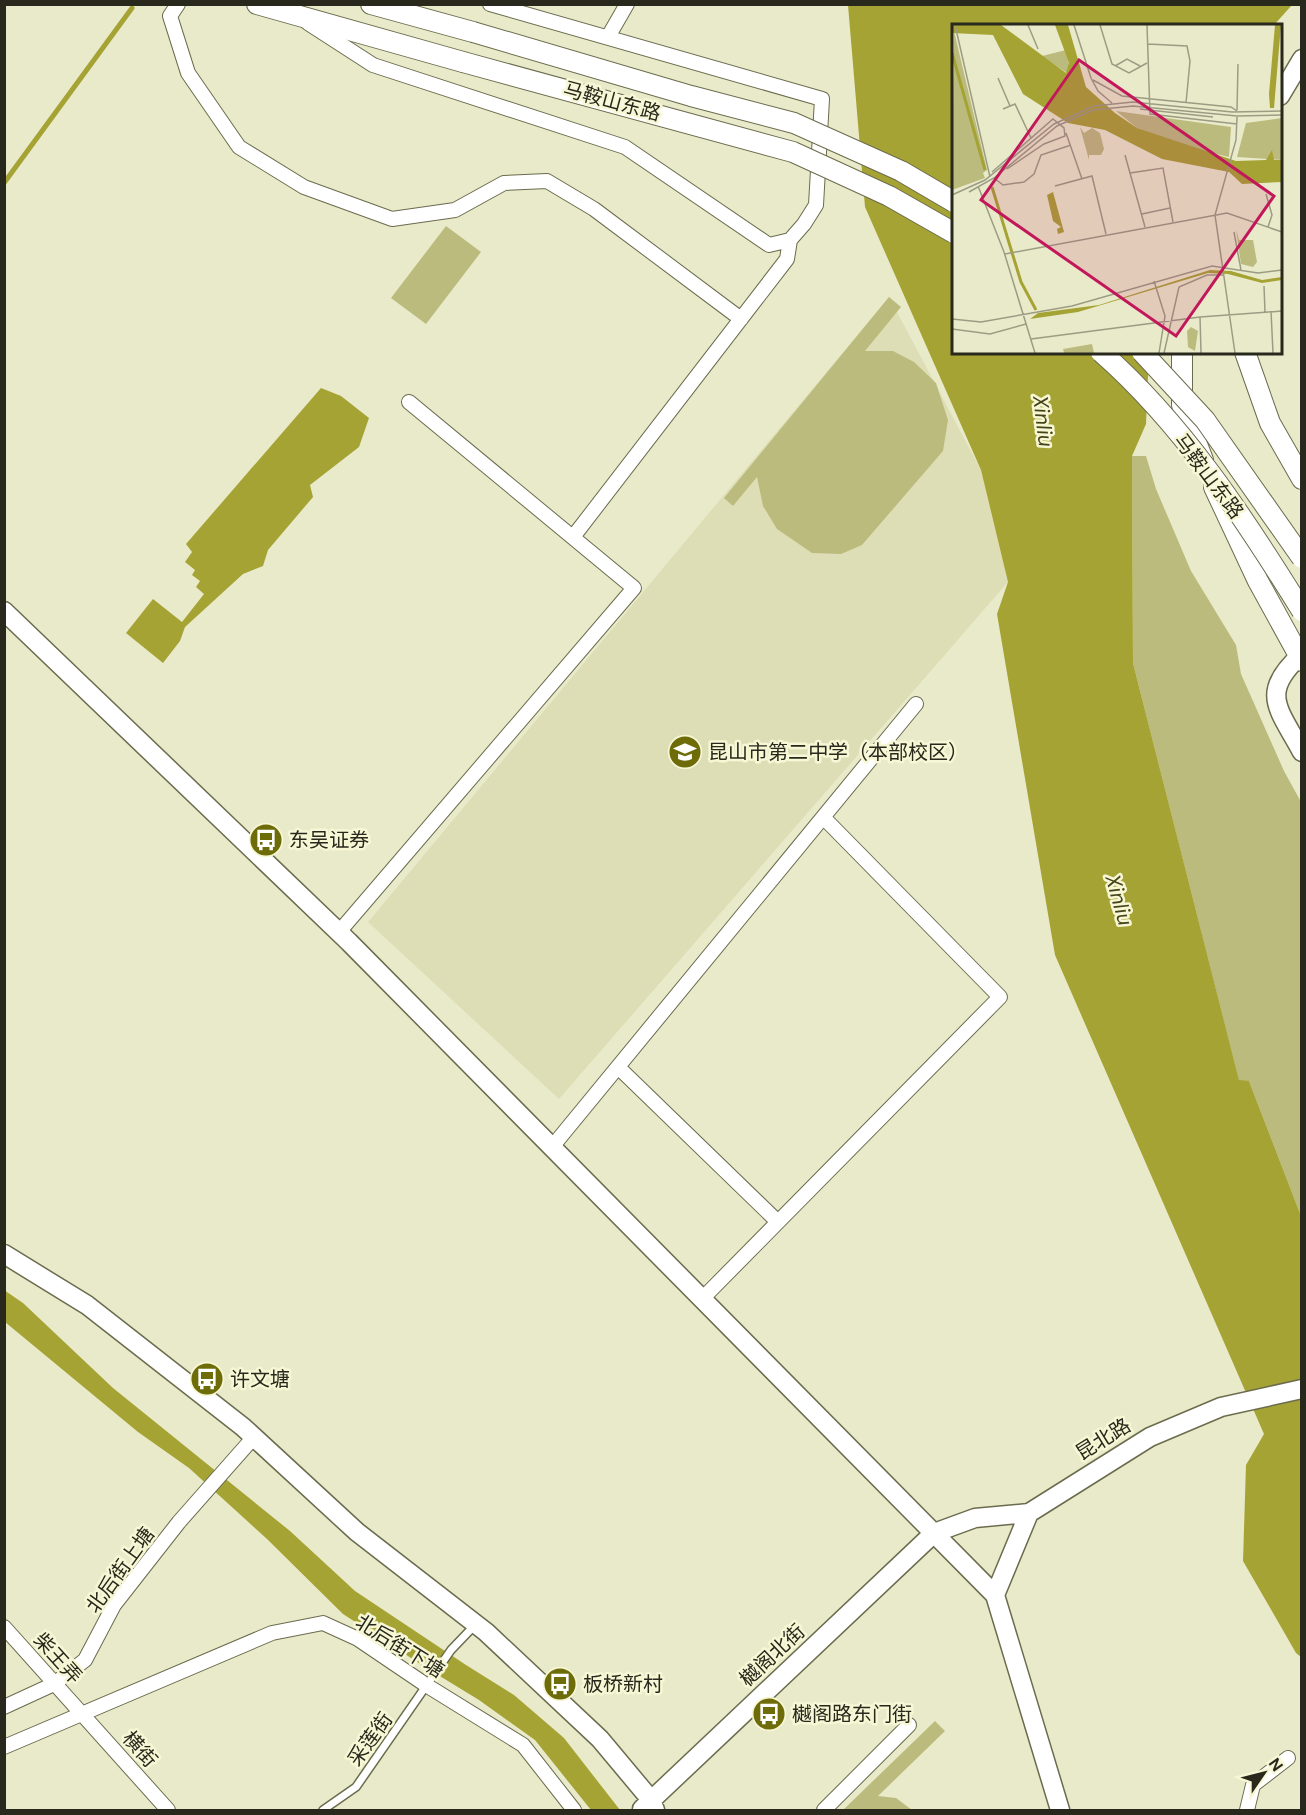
<svg xmlns="http://www.w3.org/2000/svg" width="1306" height="1815" font-family="'DM Sans','Noto Sans SC',sans-serif">
<style>
.built{fill:#dedeb6}
.green{fill:#bbbb7e}
.water{fill:#a6a335}
.lines{fill:none;stroke-linecap:round;stroke-linejoin:round}
.stream{stroke:#a6a335;stroke-width:5}
.service-casing{stroke:#6b6b4e;stroke-width:10}
.minor-casing{stroke:#6b6b4e;stroke-width:16}
.tertiary-casing{stroke:#6b6b4e;stroke-width:21}
.secondary-casing{stroke:#6b6b4e;stroke-width:22}
.service{stroke:#fff;stroke-width:7}
.minor{stroke:#fff;stroke-width:14}
.tertiary{stroke:#fff;stroke-width:18}
.secondary{stroke:#fff;stroke-width:20}
.secondary-bridge-casing{stroke:#6b6b4e;stroke-width:22;stroke-linecap:butt}
.secondary-bridge{stroke:#fff;stroke-width:20}
.labels{text-anchor:middle;dominant-baseline:central;stroke-width:5;stroke-linejoin:round;paint-order:stroke}
.street-label{font-size:20px;fill:#28281c;stroke:#f7f7d6}
.poi-label{font-size:20px;fill:#28281c;stroke:#f7f7d6;text-anchor:start}
.water-label{font-size:21px;font-style:italic;fill:#454418;stroke:#f7f7d6}
.inset-river{fill:none;stroke:#a6a335;stroke-width:3}
.inset-road{fill:none;stroke:#9c9c84;stroke-width:1.5}
.view{fill:#c2185b;fill-opacity:0.15;stroke:#c2185b;stroke-width:3}
.inset-edge{fill:none;stroke:#28281c;stroke-width:3}
</style>
<rect width="100%" height="100%" fill="#e9eac9"/>
<path class="built" d="M889,297L981,470L1008,582L559,1099L368,922Z"/>
<path class="green" d="M446,226L481,252L426,324L391,298Z
M889,297L901,307L865,351H893L914,362L936,383L948,420L943,451L862,545L841,554L812,553L777,529L763,506L757,477L733,506L724,498Z
M1132,456H1146L1156,489L1191,571L1236,645L1241,674L1284,771L1301,802V1216L1249,1081H1239L1133,663Z
M935,1721L945,1731L878,1796L896,1798L912,1810H843Z"/>
<path class="water" d="M848,5H1292L1274,25L954,26V352L1149,353L1146,424L1132,456L1133,663L1239,1080L1249,1081L1301,1216V1657L1296,1653L1243,1561L1246,1465L1264,1434L1055,955L997,614L1008,582L981,470L865,207Z
M321,388L341,396L369,418L359,447L310,485L313,497L268,550L263,566L243,574L185,627L180,641L163,663L126,633L153,599L182,622L204,594L196,587L200,581L192,575L195,570L185,562L192,552L186,544Z
M4,1290L23,1303L113,1388L290,1531L355,1591L466,1665L514,1695L564,1738L620,1810H591L535,1740L479,1700L425,1667L343,1614L267,1539L189,1468L138,1432L5,1322Z"/>
<g class="lines">
<path class="stream" d="M4,183L132,8"/>
<defs>
<path id="service" d="M323,1810L356,1787L451,1650L474,1626"/>
<path id="minor" d="M178,4L170,16L188,73L239,147L304,187L392,219L455,210L504,183L547,181L594,209L741,319
M308,23L373,65L625,147L769,245L790,240L804,224L816,205L822,99L490,4
M608,37L627,4
M573,537L787,259L790,240
M339,932L634,588L409,402
M618,1067L778,1222
M552,1147L916,704
M702,1299L1000,997L823,817
M4,1627L168,1810
M4,1707L54,1684L85,1660L114,1605L179,1522L254,1437
M4,1747L272,1633L323,1623L358,1639L426,1685L523,1745L574,1810
M824,1810L909,1725
M1247,1810L1253,1785L1288,1758"/>
<path id="tertiary" d="M1280,96L1302,59
M4,611L349,942L995,1595L1060,1810
M1302,654C1258,693 1279,709 1302,752
M4,1254L87,1305L243,1427L357,1532L486,1632L600,1739L651,1800L655,1810
M995,1595L1029,1513
M642,1809L934,1533L975,1518L1029,1513L1150,1437L1221,1407L1302,1389"/>
<path id="secondary" d="M257,4L463,62
M371,4L473,32
M1182,352V405L1203,460
M1245,352L1270,423L1302,479
M1214,487L1258,581L1302,661"/>
</defs>
<use href="#service" class="service-casing"/>
<use href="#minor" class="minor-casing"/>
<use href="#tertiary" class="tertiary-casing"/>
<use href="#secondary" class="secondary-casing"/>
<use href="#service" class="service"/>
<use href="#minor" class="minor"/>
<use href="#tertiary" class="tertiary"/>
<use href="#secondary" class="secondary"/>
<defs>
<path id="secondary-bridge" d="M473,32L691,96L794,123L901,171L954,202
M463,62L793,152L889,196L954,233
M1101,352C1183,424 1245,519 1302,611
M1142,352L1205,420L1302,558"/>
</defs>
<use href="#secondary-bridge" class="secondary-bridge-casing"/>
<use href="#secondary-bridge" class="secondary-bridge"/>
</g>
<defs>
<symbol id="school-disc" viewBox="-11 -11 22 22"><circle r="9.5" fill="#6e6c09" stroke="#f7f7d6"/><path d="M0-5L7-2L0 1L-7-2ZM-4 1L0 2.5L4 1V4Q0 6-4 4Z" fill="#fff"/></symbol>
<symbol id="bus-disc" viewBox="-11 -11 22 22"><circle r="9.5" fill="#6e6c09" stroke="#f7f7d6"/><path d="M-5-6H5V4H4V6H2V4H-2V6H-4V4H-5ZM-3.5-4V0h7V-4ZM-3.5 1.2v1.5H-2V1.2ZM2 1.2v1.5H3.5V1.2Z" fill="#fff"/></symbol>
</defs>
<g fill-rule="evenodd">
<use href="#school-disc" x="666" y="733" width="38" height="38"/>
<use href="#bus-disc" x="247" y="821" width="38" height="38"/>
<use href="#bus-disc" x="188" y="1360" width="38" height="38"/>
<use href="#bus-disc" x="541" y="1665" width="38" height="38"/>
<use href="#bus-disc" x="750" y="1695" width="38" height="38"/>
</g>
<g class="labels">
<g class="street-label">
<text transform="translate(612 101) rotate(15)">马鞍山东路</text>
<text transform="translate(1209 476) rotate(53)">马鞍山东路</text>
<text transform="translate(1103 1439) rotate(-32)">昆北路</text>
<text transform="translate(120 1570) rotate(-54)">北后街上塘</text>
<text transform="translate(400 1646) rotate(32)">北后街下塘</text>
<text transform="translate(772 1655) rotate(-43)">樾阁北街</text>
<text transform="translate(58 1658) rotate(48)">柴王弄</text>
<text transform="translate(370 1739) rotate(-54)">采莲街</text>
<text transform="translate(140 1749) rotate(48)">横街</text>
</g>
<g class="poi-label">
<text x="708" y="752">昆山市第二中学（本部校区）</text>
<text x="289" y="840">东吴证券</text>
<text x="230" y="1379">许文塘</text>
<text x="583" y="1684">板桥新村</text>
<text x="792" y="1714">樾阁路东门街</text>
</g>
<g class="water-label">
<text transform="translate(1043 421) rotate(83)">Xinliu</text>
<text transform="translate(1119 900) rotate(74)">Xinliu</text>
</g>
</g>
<g transform="translate(952 24)">
<rect width="330" height="330" fill="#e9eac9"/>
<path d="M2,7L35,146L31,149L33,154L0,166ZM114,26L118,45L115,49L90,32ZM164,87L279,103L277,133L238,124L185,104ZM330,94V136L285,133L294,99ZM128,103L132,109L140,104L148,109L152,125L149,131H137V136ZM284,205L287,216H301L305,238L301,243L289,240ZM239,303L246,307L243,327L236,323L235,307ZM140,320L142,329H112L111,325Z" fill="#bbbb7e"/>
<path d="M0,1H49L114,49L117,39L103,1H116L134,63L163,89L185,104L284,137L314,136L320,126L322,136H330V158L290,160L277,148L210,135L153,106L116,99L71,70L41,11L0,9ZM323,1H329L322,84H318L317,70ZM101,168L112,208L106,210L105,205L109,203L101,197L95,171ZM258,246L279,247L310,256L330,253V256L310,259L276,250L256,249L126,288L78,295L86,289L147,281Z" fill="#a6a335"/>
<path class="inset-river" d="M0,29L33,146M40,163L69,258L84,286"/>
<path class="inset-road" d="M3,1L38,153M76,1L86,25M122,1L139,54M148,1L160,40L177,49L195,39M195,1L198,90L285,100M196,20L235,22L238,37L234,79M163,42L175,35L188,42M46,54L58,82M139,54L146,67L160,79M141,56L170,72L279,83L285,87M51,85L63,80L79,114M188,85L261,93M285,86L286,40M114,109L130,155M173,131L193,203M40,148L101,95L112,104L113,112L92,120L55,145M178,149L211,144L221,198M42,154L51,161L72,158L82,150L89,131L119,121M26,162L52,228L83,329M103,162L140,152L154,210M17,168L42,154L105,102L141,86L181,82L285,92L330,91M314,170L320,191L316,203M0,171L33,156L102,100L142,82L181,78L280,88L330,87M190,190L218,184M282,208L289,246M53,230L275,189L330,208M202,257L213,292L207,329M312,262L313,288M319,287L321,329M248,293L249,329M0,295L29,298L120,282L260,242L306,249L330,246M0,305L38,310L74,300M79,315L248,293L330,287M212,329L227,263L255,251H272M283,329L263,191L284,116L285,93"/>
<path class="view" d="M127,36L322,172L224,312L29,176Z"/>
<rect width="330" height="330" class="inset-edge"/>
</g>
<rect width="1306" height="1815" fill="none" stroke="#28281c" stroke-width="12"/>
<g transform="translate(1264 1773) rotate(55)" stroke="#f7f7d6" stroke-width="4.5" paint-order="stroke">
<path d="M0-4.5L10 22L0 15L-10 22Z" fill="#28281c"/>
<text y="-9" font-size="16" font-weight="bold" text-anchor="middle" fill="#28281c">N</text>
</g>
</svg>
